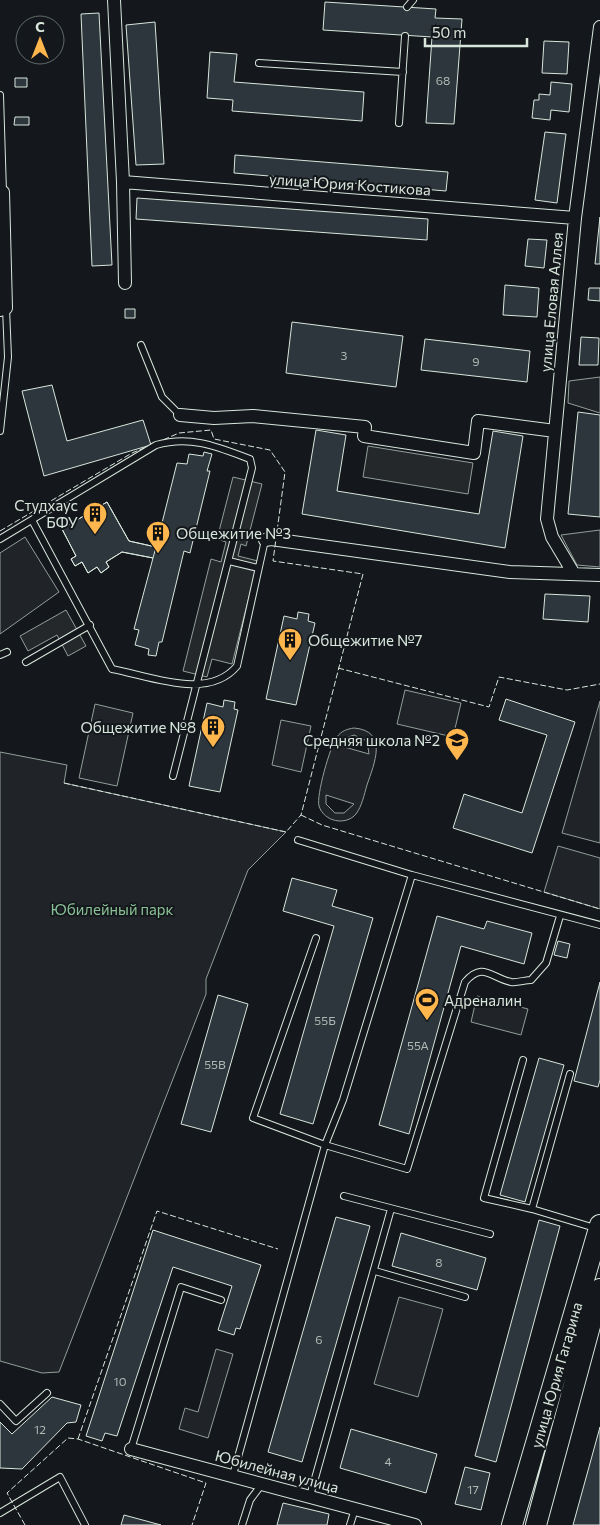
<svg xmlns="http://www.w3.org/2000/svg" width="600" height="1525" font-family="Commissioner,sans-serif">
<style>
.green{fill:#202428;stroke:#939e99;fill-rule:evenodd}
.parking{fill:#24282b;stroke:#939e99}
.building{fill:#2c363c;stroke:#d8e6dc}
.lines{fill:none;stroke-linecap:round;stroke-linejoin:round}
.service-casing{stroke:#d8e6dc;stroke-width:8}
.minor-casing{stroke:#d8e6dc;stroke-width:14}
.primary-casing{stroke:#d8e6dc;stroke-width:22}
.service{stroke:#14181c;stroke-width:6}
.minor{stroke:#14181c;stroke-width:12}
.primary{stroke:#14181c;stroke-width:20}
.fence{stroke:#d8e6dc;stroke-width:1;stroke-dasharray:6 2.5;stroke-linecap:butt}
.labels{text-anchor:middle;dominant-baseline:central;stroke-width:4;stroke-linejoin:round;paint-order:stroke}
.number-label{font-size:12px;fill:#adbab4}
.street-label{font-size:15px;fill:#d8e6dc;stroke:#14181c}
.poi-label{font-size:15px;fill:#d8e6dc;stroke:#14181c;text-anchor:end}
.park-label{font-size:15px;fill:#8ac095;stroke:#14181c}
</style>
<rect width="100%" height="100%" fill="#14181c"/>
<path class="green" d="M600,377V413L568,403L569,381Z
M600,530V567L577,565L561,535Z
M25,537L59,592L0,634V553Z
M405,690L461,703L453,737L397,724Z
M600,701V843L562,833Z
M95,704L133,713L117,786L79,778Z
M281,720L311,726L301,772L272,765Z
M354,728C389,731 374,764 367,785C364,795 362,806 356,814C346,826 324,822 319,806C316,796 330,746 337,737C341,731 347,729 354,728ZM354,735L367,741L369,754L341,746L346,738ZM326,795L354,804L344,813H335L326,804Z
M0,752L67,765L64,783L286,832L248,870L206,979V994L59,1372L42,1373L0,1361Z
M558,846L600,858V909L544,892Z
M477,996L528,1009L521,1035L471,1022Z
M399,1297L443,1309L418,1397L374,1384Z
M216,1349L233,1354L208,1438L179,1429L185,1408L198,1412Z"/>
<path class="parking" d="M368,446L473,463L468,494L363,477Z
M233,477L262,484L246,546L241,544L238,556L258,561L232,664L212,659L207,677L183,671L211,559L221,562L226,542L217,539Z
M66,610L86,646L68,656L57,635L28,651L20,636Z"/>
<path class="building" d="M325,2L436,9L435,18L462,19L454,124L426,123L432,37L323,30Z
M99,13L112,265L92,266L81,14Z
M155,22L164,164L136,165L126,25Z
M544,41L569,42L567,74L542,73Z
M210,52L237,54L234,82L364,92L362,121L232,111L233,100L207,98Z
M15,78H27V87H15Z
M551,82L572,84L569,112L551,110L550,120L532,118L534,100H539V94L550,95Z
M15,117H29V125H14Z
M545,132L566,134L557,203L535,200Z
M235,155L448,172L446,191L234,173Z
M137,198L428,219L427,240L136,219Z
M600,217V264H595Z
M528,239L547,240L544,268L525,266Z
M505,285L539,288L537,317L503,315Z
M589,288H600V301L588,300Z
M125,309H135V318H125Z
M292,322L403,336L396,387L286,373Z
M581,337L599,338L598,365H579Z
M425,339L530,351L527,382L421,370Z
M52,385L67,441L143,420L151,445L44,476L22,391Z
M578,412L600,415V517L568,514Z
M316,430L346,435L337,491L479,514L493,431L523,436L505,548L302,514Z
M204,452L212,454L207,471H210L190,553L184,551L162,642H159L156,656L148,655L149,649L135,645L139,630L134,629L153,558L122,552L106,562L109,567L101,573L97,567L88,573L82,562L75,566L71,559L76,556L62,529L107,502L129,541L156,547L177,463L187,464L189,454L203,456Z
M107,502L129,541L156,547L153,558L122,552L106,562L109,567L101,573L97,567L88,573L82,562L75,566L71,559L76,556L62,529Z
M545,594L590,596L588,622L543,619Z
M298,612L309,614L308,621L315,623L296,705L266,699L284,616L297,619Z
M506,699L575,722L532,853L453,828L464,794L522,813L547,735L499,720Z
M224,700L235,702L234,709L238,710L220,792L189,786L207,703L223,707Z
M292,878L337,890L332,906L373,918L313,1124L280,1114L334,926L283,911Z
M437,916L484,929L487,921L532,933L524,964L461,946L409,1134L379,1125Z
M558,941L570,944L567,958L554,955Z
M600,982V1080L598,1087L574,1081Z
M218,995L248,1004L211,1132L181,1124Z
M539,1058L564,1065L525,1202L500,1195Z
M336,1217L370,1226L302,1462L268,1452Z
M539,1220L560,1226L496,1462L475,1456Z
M153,1230L261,1265L240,1329L236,1328L234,1335L218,1330L232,1286L173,1267L117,1436L105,1433L102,1441L86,1436Z
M401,1233L486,1258L477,1290L392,1266Z
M52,1397L81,1405L76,1422L67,1423L22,1469L0,1468V1422L12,1434Z
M600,1427V1525H573Z
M351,1429L437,1454L426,1493L340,1468Z
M465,1467L490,1473L481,1510L455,1504Z
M283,1503L329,1514L327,1525H277Z
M124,1515L161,1525H121Z"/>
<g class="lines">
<defs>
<path id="service" d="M407,7L413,0
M259,63L403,72
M0,95L3,192
M399,123L405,36
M141,345L162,397L180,415
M0,431L8,357L6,308
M32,520L112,669C150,676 208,701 237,666L265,540
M0,539L156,445C191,435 218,447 250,459L252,468L173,776
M229,561L258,568
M0,655L7,652
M26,662L90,625
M298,840L412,875
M316,938L253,1118L325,1145L343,1100L412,875L600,925
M523,1060L484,1198L532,1209
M570,1074L532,1209L595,1228
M344,1196L490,1234
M375,1271L465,1297
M0,1404L16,1421L47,1393
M131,1449L181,1287L221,1300
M233,1475L325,1145L407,1169L465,982C483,961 491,978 511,982C517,983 525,980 531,980L546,963L560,916
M310,1496L391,1209
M0,1513L60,1477L85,1525
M242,1525L250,1500L262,1484
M350,1525L355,1509"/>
<path id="minor" d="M114,0L123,182L125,283
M123,182L575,218
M0,310L6,308L3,192
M180,415L214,418L253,416L365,427L364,436L474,453L478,421L555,431
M265,540L271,539L510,572L600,575
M574,574L552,537L547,519L575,218L600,27
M131,1449L415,1525"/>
<path id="primary" d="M512,1525L600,1225
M536,1525L600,1289"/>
</defs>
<use href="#service" class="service-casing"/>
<use href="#minor" class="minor-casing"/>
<use href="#primary" class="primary-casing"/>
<use href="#service" class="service"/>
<use href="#minor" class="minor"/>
<use href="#primary" class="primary"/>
<path class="fence" d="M0,531L132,453L144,448
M338,668L489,707L499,677L567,690L600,684
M64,783L286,832L301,815L363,574L273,561L285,472L270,450L214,439L211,430L179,433L163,440
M301,815L322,825L600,909
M78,1439L157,1211L278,1249
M25,1525L7,1493L68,1438L78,1439L206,1483L192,1525"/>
</g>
<defs>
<symbol id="building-pin" viewBox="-11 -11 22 30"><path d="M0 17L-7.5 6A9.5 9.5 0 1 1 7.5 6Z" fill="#ffb74d" stroke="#14181c"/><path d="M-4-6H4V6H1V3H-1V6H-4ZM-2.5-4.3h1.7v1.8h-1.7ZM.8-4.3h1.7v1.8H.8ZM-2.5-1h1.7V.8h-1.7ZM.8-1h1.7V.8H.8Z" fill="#111"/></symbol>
<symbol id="school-pin" viewBox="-11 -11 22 30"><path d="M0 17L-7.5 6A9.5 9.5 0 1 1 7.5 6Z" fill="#ffb74d" stroke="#14181c"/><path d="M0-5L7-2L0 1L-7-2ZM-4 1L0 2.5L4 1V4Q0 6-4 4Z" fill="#111"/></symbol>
<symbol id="stadium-pin" viewBox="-11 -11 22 30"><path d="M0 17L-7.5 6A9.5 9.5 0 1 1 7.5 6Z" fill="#ffb74d" stroke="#14181c"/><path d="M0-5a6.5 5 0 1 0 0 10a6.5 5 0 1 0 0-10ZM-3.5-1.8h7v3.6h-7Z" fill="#111"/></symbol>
</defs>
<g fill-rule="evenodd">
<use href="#building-pin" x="81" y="500" width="28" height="38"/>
<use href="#building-pin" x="144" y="519" width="28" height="38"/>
<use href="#building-pin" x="276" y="626" width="28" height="38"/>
<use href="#building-pin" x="199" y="713" width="28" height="38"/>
<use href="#school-pin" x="443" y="726" width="28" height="38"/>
<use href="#stadium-pin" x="413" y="986" width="28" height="38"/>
</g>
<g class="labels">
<g class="number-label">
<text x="443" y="80">68</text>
<text x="344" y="355">3</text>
<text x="476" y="361">9</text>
<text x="325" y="1020">55Б</text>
<text x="418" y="1045">55А</text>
<text x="215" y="1064">55В</text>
<text x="439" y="1262">8</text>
<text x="319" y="1339">6</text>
<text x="120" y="1381">10</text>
<text x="40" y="1429">12</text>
<text x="388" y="1461">4</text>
<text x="473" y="1489">17</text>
</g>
<g class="street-label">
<text transform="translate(350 184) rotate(4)">улица Юрия Костикова</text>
<text transform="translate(551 302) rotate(-85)">улица Еловая Аллея</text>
<text transform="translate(556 1375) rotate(-74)">улица Юрия Гагарина</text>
<text transform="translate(277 1471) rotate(15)">Юбилейная улица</text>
</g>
<g class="poi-label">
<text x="78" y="505">Студхаус<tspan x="78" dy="17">БФУ</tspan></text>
<text x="176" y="533" text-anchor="start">Общежитие №3</text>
<text x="308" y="640" text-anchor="start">Общежитие №7</text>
<text x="196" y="727">Общежитие №8</text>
<text x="440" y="740">Средняя школа №2</text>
<text x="444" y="1000" text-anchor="start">Адреналин</text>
</g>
<g class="park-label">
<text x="112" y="909">Юбилейный парк</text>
</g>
</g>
<g transform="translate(40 40)"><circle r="24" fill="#14181c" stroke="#626a69"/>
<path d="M0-4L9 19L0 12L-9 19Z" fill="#ffb74d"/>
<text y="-8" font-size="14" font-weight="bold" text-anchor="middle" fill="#d8e6dc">С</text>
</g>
<path d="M425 38v8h102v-8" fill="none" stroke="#d8e6dc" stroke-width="2.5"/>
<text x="432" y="38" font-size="15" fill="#d8e6dc" stroke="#14181c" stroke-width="4" paint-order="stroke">50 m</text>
</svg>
